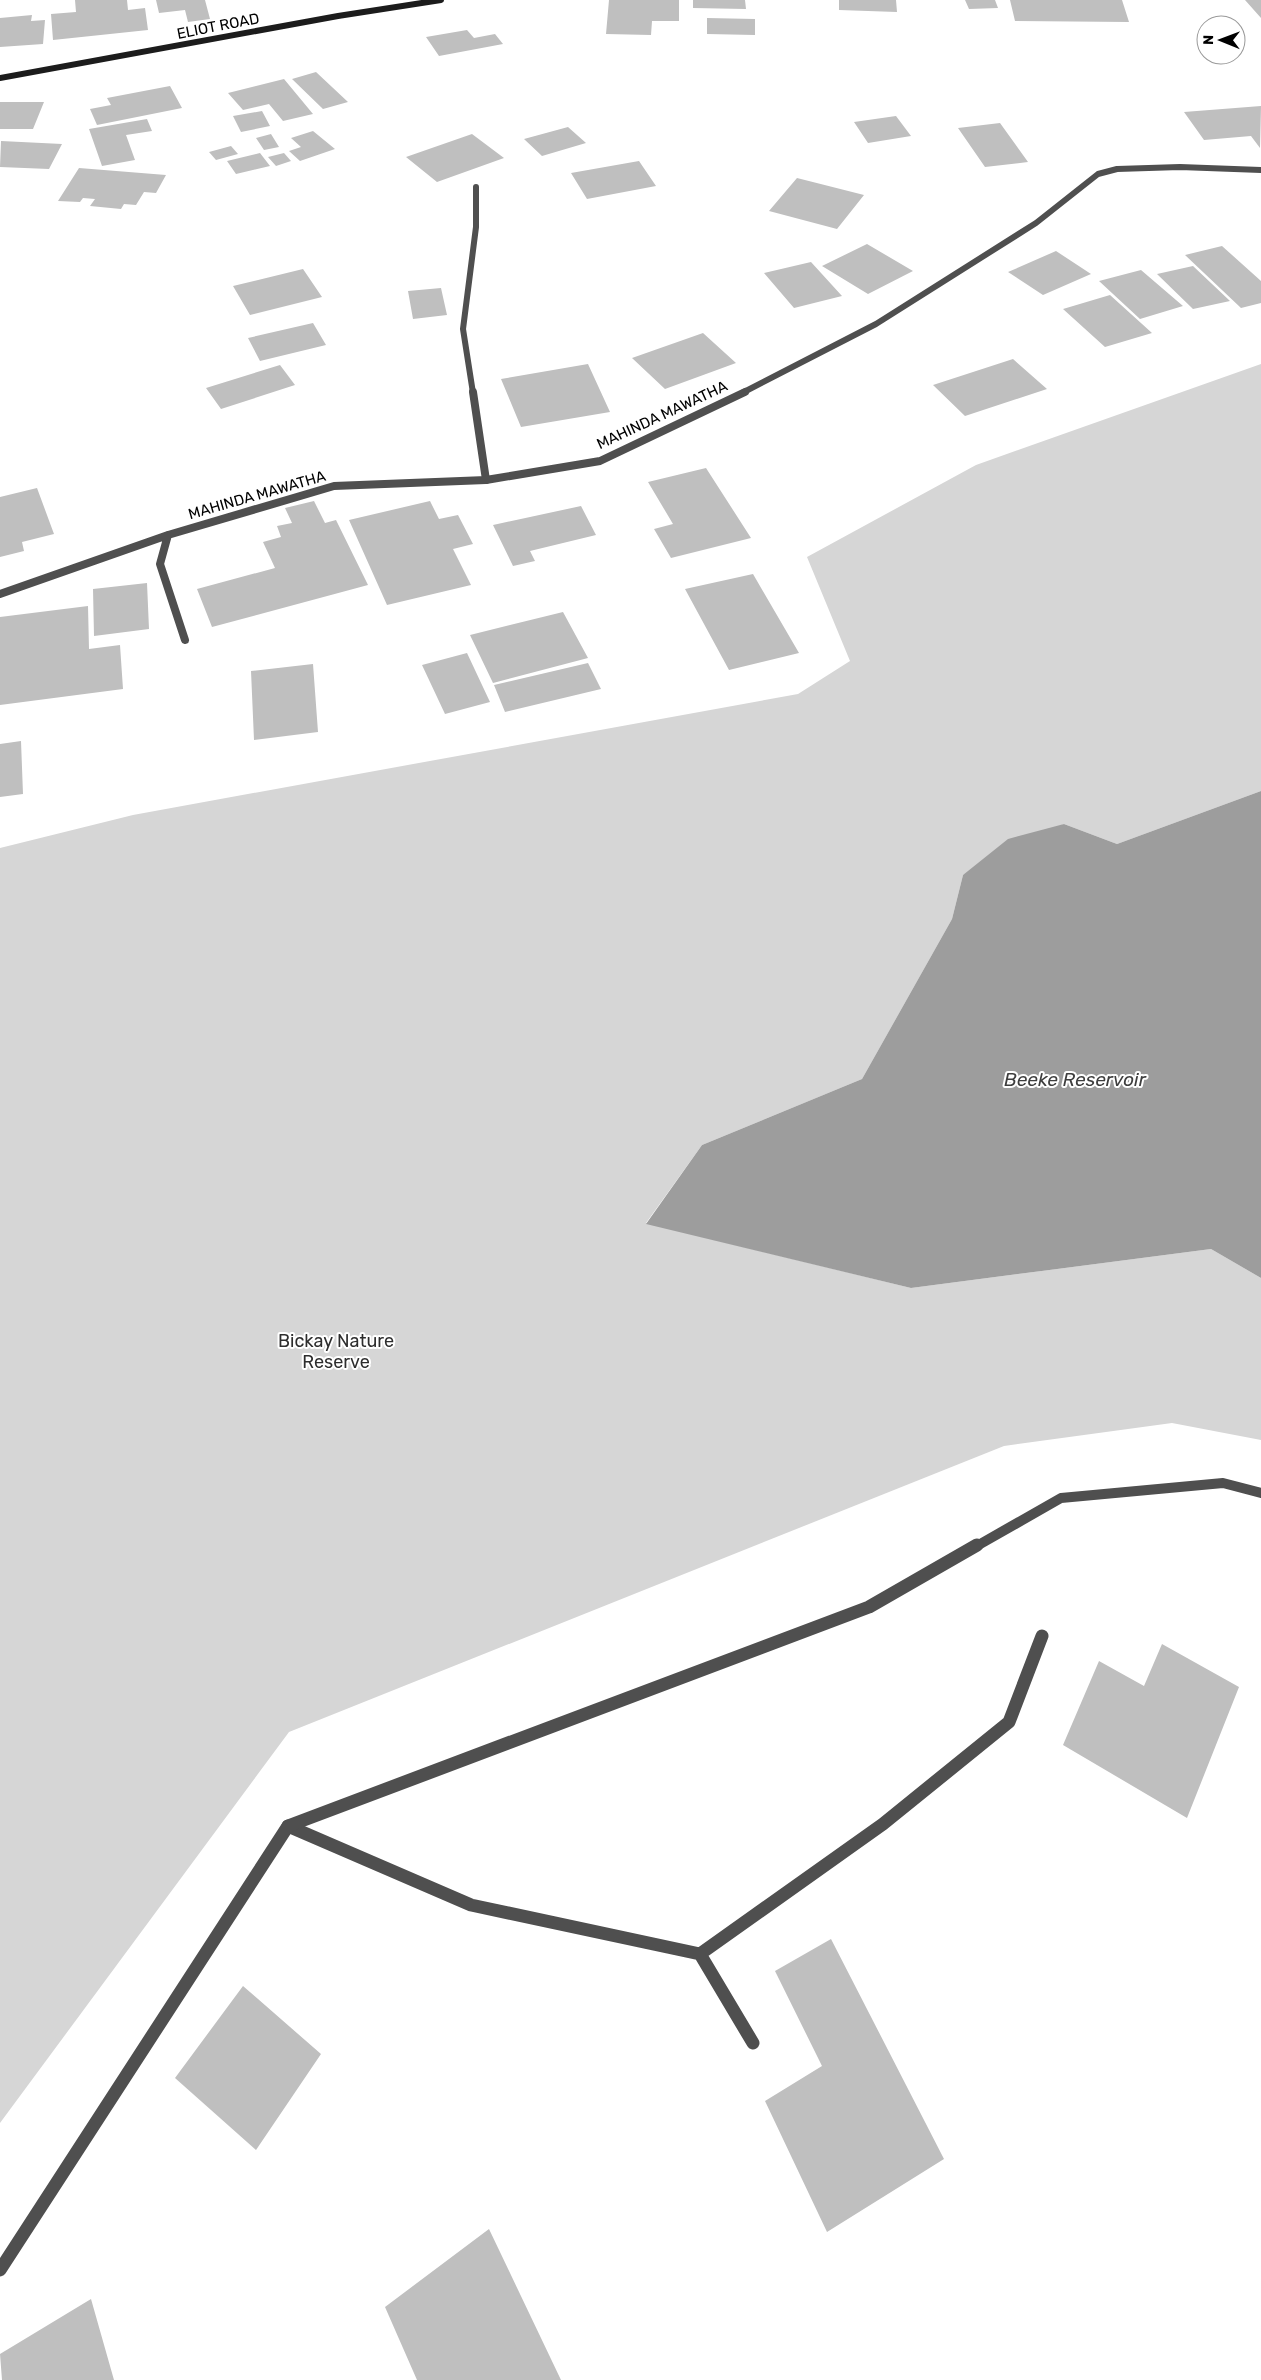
<svg xmlns="http://www.w3.org/2000/svg" width="1261" height="2380" font-family="Rubik,sans-serif">
<style>
.green{fill:#d6d6d6}
.water{fill:#9d9d9d}
.building{fill:#bfbfbf}
.lines{fill:none;stroke-linecap:round;stroke-linejoin:round}
.lane-far2{stroke:#4f4f4f;stroke-width:6}
.lane-far1{stroke:#4f4f4f;stroke-width:8}
.lane{stroke:#4f4f4f;stroke-width:13}
.street-far3{stroke:#4f4f4f;stroke-width:6}
.street-far2{stroke:#4f4f4f;stroke-width:8}
.street-far1{stroke:#4f4f4f;stroke-width:10}
.street{stroke:#4f4f4f;stroke-width:13}
.secondary{stroke:#1c1c1c;stroke-width:6}
.labels{text-anchor:middle;dominant-baseline:central;stroke-width:4;stroke-linejoin:round;paint-order:stroke}
.far-street-label{font-size:15px;fill:#000;stroke:#fff}
.park-label{font-size:18px;fill:#2d2d2d;stroke:#fff}
.water-label{font-size:19px;font-style:italic;fill:#3e3e3e;stroke:#fff}
</style>
<rect width="100%" height="100%" fill="#fff"/>
<path class="green" d="M1261,364V791L1117,844L1064,824L963,875L952,919L862,1079L702,1145L646,1223L911,1288L1211,1249L1261,1278V1440L1172,1423L1004,1446L289,1732L0,2123V848L133,815L798,694L850,661L807,557L976,465Z"/>
<path class="water" d="M1261,791V1278L1211,1249L911,1288L646,1224L702,1145L862,1079L952,919L963,875L1008,839L1064,824L1117,844Z"/>
<path class="building" d="M75,0H127L128,10L145,8L148,30L53,40L51,14L76,12Z
M156,0H205L210,19L188,22L185,10L159,13Z
M609,0H679V21H652L651,35L606,34Z
M693,0H745L746,9L693,8Z
M839,0H896L897,12L839,10Z
M965,0H995L998,8L969,9Z
M1010,0H1122L1129,22L1015,21Z
M1245,0H1261V18Z
M32,15L31,21L45,20L43,44L0,47V18Z
M707,18L755,19V35L707,34Z
M467,30L474,38L495,34L503,44L439,56L426,37Z
M316,72L348,102L323,109L292,79Z
M284,79L313,114L283,121L269,104L243,110L228,93Z
M170,86L182,108L97,125L90,109L111,105L107,98Z
M0,102H44L33,129H0Z
M1261,106L1260,148L1251,136L1204,140L1184,112Z
M262,111L270,126L241,132L233,116Z
M896,116L911,136L868,143L854,122Z
M147,119L152,131L126,135L135,160L102,166L89,129Z
M1000,123L1028,162L985,167L958,128Z
M568,127L586,143L542,156L524,139Z
M313,131L335,149L300,161L289,151L301,147L291,138Z
M271,134L279,147L264,150L256,138Z
M472,134L504,158L437,182L406,157Z
M1,141L62,144L49,169L0,167Z
M231,146L238,154L216,160L209,152Z
M260,153L270,166L236,174L227,161Z
M284,153L291,161L276,166L268,157Z
M639,161L656,186L587,199L571,173Z
M79,168L166,175L156,193L144,192L136,205L124,204L121,209L90,206L95,199L83,198L80,202L58,201Z
M797,178L864,195L837,229L769,211Z
M867,244L913,271L868,294L822,266Z
M1222,246L1261,281V303L1241,308L1185,255Z
M1056,251L1091,274L1043,295L1008,272Z
M811,262L842,296L794,308L764,273Z
M1193,266L1230,301L1193,309L1157,274Z
M303,269L322,297L250,315L233,286Z
M1141,270L1183,306L1140,319L1099,281Z
M441,288L447,315L413,319L408,291Z
M1110,295L1152,333L1105,347L1063,309Z
M313,323L326,345L260,361L248,338Z
M703,333L736,363L665,389L632,358Z
M1013,359L1047,389L965,416L933,385Z
M588,364L610,412L521,427L501,379Z
M280,365L295,385L221,409L206,388Z
M706,468L751,538L671,558L654,529L673,524L648,482Z
M37,488L54,534L22,542L24,551L0,557V497Z
M314,501L325,523L336,520L368,585L212,627L197,589L275,568L263,542L281,537L277,526L292,523L285,508Z
M430,501L439,519L458,515L473,544L453,549L471,585L387,605L349,520Z
M581,506L596,535L530,551L535,561L513,566L493,525Z
M753,574L799,653L729,670L685,589Z
M147,583L149,629L94,636L93,589Z
M88,606L89,649L120,645L123,689L0,705V617Z
M563,612L588,658L493,683L470,635Z
M467,653L490,702L445,714L422,665Z
M588,663L601,689L505,712L494,685Z
M313,664L318,732L254,740L251,671Z
M21,741L23,794L0,797V744Z
M1162,1644L1239,1687L1187,1818L1063,1745L1099,1661L1144,1686Z
M831,1939L944,2159L827,2232L765,2101L822,2066L775,1971Z
M243,1986L321,2054L256,2150L175,2078Z
M489,2229L561,2380H417L385,2307Z
M91,2299L114,2380H2L0,2354Z"/>
<g class="lines">
<path class="lane-far2" d="M473,393L463,329L476,227V187"/>
<path class="lane-far1" d="M473,392L486,480"/>
<path class="lane" d="M288,1826L471,1905L700,1954L883,1824L1009,1722L1042,1636
M700,1954L753,2043"/>
<path class="street-far3" d="M742,393L876,324L1036,223L1098,174L1117,169L1180,167L1261,170"/>
<path class="street-far2" d="M168,535L160,564L185,640
M0,594L168,535L334,486L486,480L600,461L745,392"/>
<path class="street-far1" d="M975,1547L1061,1498L1223,1483L1261,1493"/>
<path class="street" d="M0,2270L288,1826L869,1607L977,1545"/>
<path class="secondary" d="M0,78L338,16L441,0"/>
</g>
<g class="labels">
<g class="far-street-label">
<text transform="translate(218 26) rotate(-11)">ELIOT ROAD</text>
<text transform="translate(662 415) rotate(-25)">MAHINDA MAWATHA</text>
<text transform="translate(257 495) rotate(-16)">MAHINDA MAWATHA</text>
</g>
<g class="park-label">
<text x="336" y="1341">Bickay Nature<tspan x="336" dy="21">Reserve</tspan></text>
</g>
<g class="water-label">
<text x="1075" y="1079">Beeke Reservoir</text>
</g>
</g>
<g transform="translate(1221 40) rotate(271)"><circle r="24" fill="#ffffff" stroke="#999999"/>
<path d="M0-4L9 19L0 12L-9 19Z" fill="#000000"/>
<text y="-8" font-size="14" font-weight="bold" text-anchor="middle" fill="#000000">N</text>
</g>
</svg>
